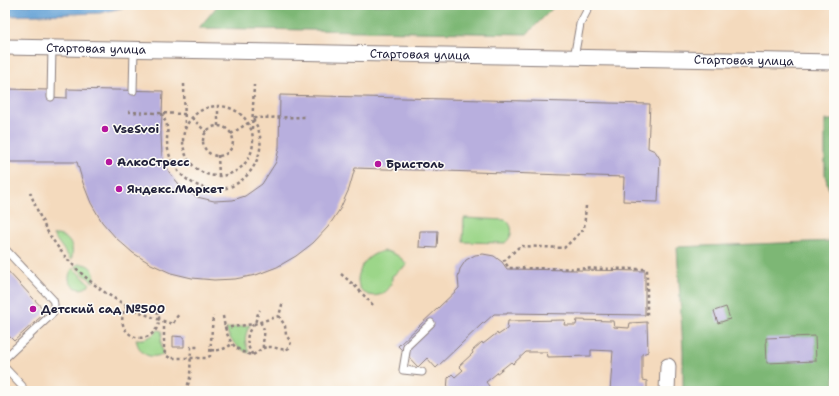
<svg xmlns="http://www.w3.org/2000/svg" width="839" height="396" font-family="'Shantell Sans',sans-serif">
<style>
.green{fill:#9cd689;stroke:#5f7c62}
.forest{fill:#7db775;stroke:#506c58}
.water{fill:#65a2d6;stroke:#446288}
.building{fill:#b8afde}
.lines{fill:none;stroke-linecap:round;stroke-linejoin:round}
.lane-casing{stroke:#8b7e7c;stroke-width:9}
.street-casing{stroke:#8b7e7c;stroke-width:17}
.path{stroke:#8b7e7c;stroke-width:2.5;stroke-dasharray:3 3;stroke-linecap:butt}
.lane{stroke:#fff;stroke-width:7}
.street{stroke:#fff;stroke-width:15}
.poi-dot{fill:#b5179e;stroke:#fdfcf7;stroke-width:1.5}
.labels{text-anchor:middle;dominant-baseline:central;stroke-width:3;stroke-linejoin:round;paint-order:stroke}
.street-label{font-size:12px;fill:#22223b;stroke:#fdfcf7}
.poi-label{font-size:12px;font-weight:bold;fill:#22223b;stroke:#fdfcf7;text-anchor:start}
</style>
<rect width="100%" height="100%" fill="#fdfcf7"/>
<filter id="ink" filterUnits="userSpaceOnUse"><feTurbulence type="fractalNoise" baseFrequency=".025" numOctaves="2"/><feDisplacementMap in="SourceGraphic" scale="8" xChannelSelector="R" yChannelSelector="G"/><feConvolveMatrix kernelMatrix="1 2 1 2 8 2 1 2 1" color-interpolation-filters="sRGB"/></filter>
<filter id="wash" filterUnits="userSpaceOnUse"><feTurbulence type="fractalNoise" baseFrequency=".012" numOctaves="4" result="noise"/><feDisplacementMap in="SourceGraphic" scale="16" xChannelSelector="R" yChannelSelector="G"/><feGaussianBlur stdDeviation="0.9" result="paint"/><feColorMatrix in="noise" values="0 0 0 0 0 0 0 0 0 0 0 0 0 0 0 0 0 1.4 0 .05"/><feComposite in="paint" operator="in"/></filter>
<g filter="url(#wash)">
<rect width="100%" height="100%" fill="#f4dabd"/>
<path class="green" d="M464,218L506,220C514,227 513,236 505,243L463,242Z
M53,235C68,234 76,246 71,260Z
M383,251C393,252 401,256 407,265L392,276C393,301 358,302 358,280C358,275 360,272 361,268C366,258 373,254 383,251Z
M79,264C90,263 97,272 93,282L84,275L75,266Z
M73,268L90,284C84,291 76,290 70,283C68,277 69,273 73,268Z
M250,325C244,336 244,341 249,353C237,348 230,341 226,329Z
M158,330L162,331L161,342L163,354C149,360 139,354 136,339C145,340 152,337 158,330Z"/>
<path class="forest" d="M218,5H556L527,34L199,28Z
M825,120H834V209L825,175Z
M834,241V391H683V350L677,247Z"/>
<path class="water" d="M5,5H134L100,13L5,16Z"/>
<g id="blocks">
<path class="building" d="M6,89L49,90L48,97L67,98V89L163,91L161,135L162,156L169,172L183,189L197,197L214,201L233,200L245,196L262,184L276,162L279,148L280,95L650,104L648,148L655,151L657,154L660,159L658,202L623,201L624,177L355,168L349,189L340,209L328,227L313,243L296,256L277,267L256,275L235,279L214,280L192,278L171,273L151,264L133,253L116,238L102,222L91,203L83,183L77,162H5V99H6Z
M420,231H438L437,248L419,247Z
M483,254L494,256L502,262L507,269L645,271V315L507,313V314H494L484,323H483L436,368L427,358L418,367L398,346L459,288L458,277L460,269L466,260L475,255Z
M5,268L46,312L14,341L9,336L5,340Z
M726,307L730,319L718,323L714,311Z
M565,320L564,325H576L577,320L613,321L614,327L629,328L630,323L647,322L648,352L642,354V380L647,381V391H610L613,351L591,350V356L548,357L547,352H526L513,364L511,362L486,382L489,386L484,391H447L448,378L452,374L455,377L463,370L459,366L473,353L472,351L482,342L483,344L497,333L498,335L507,329L508,321Z
M173,336L184,337V347H173Z
M815,336L816,361L767,363L766,338Z"/>
</g>
</g>
<g filter="url(#ink)">
<use href="#blocks" fill-opacity="0" stroke="#8b7e7c" stroke-width="1"/>
<g class="lines">
<defs>
<path id="lane" d="M574,58L580,24L590,5
M133,91L134,49
M51,97L52,47
M5,249L53,300C55,304 54,312 51,315L5,358
M5,368L22,386
M422,372L403,370L407,346L431,323"/>
<g id="street">
<path id="s1" d="M5,47L834,62"/>
<path d="M667,391L668,366"/>
</g>
</defs>
<use href="#lane" class="lane-casing"/>
<use href="#street" class="street-casing"/>
<path class="path" d="M184,84L185,128
M218,105V126
M183 141a35 35 0 1 1 70 0a35 35 0 1 1-70 0Z
M128,112L185,114
M162,113C163,118 167,123 167,127C168,131 167,136 167,140C167,150 171,163 178,171C188,183 206,192 222,189C247,185 266,157 259,132C258,127 255,122 252,118L307,117
M192,118L206,132
M203 141a15 15 0 1 1 30 0a15 15 0 1 1-30 0Z
M252,129L254,85
M231,134L248,123
M218,155L219,176
M30,192C35,205 40,217 46,229C74,277 120,309 173,324L176,318L180,313
M586,206L584,229L564,248L520,246L504,261L509,268L647,269V316
M341,274L354,285L373,305
M127,306C111,328 139,349 155,331C158,327 160,322 159,317C158,313 156,309 155,305
M223,316C226,336 231,351 253,355C247,347 245,337 251,328C254,323 252,327 255,323C257,318 257,314 260,310
M164,321V351L167,356L170,358H206L210,356V354L213,316
M260,322C268,333 262,337 263,349
M224,328L254,324L279,316L283,301
M211,350C220,351 225,349 232,344
M253,355C258,352 261,348 267,347C275,346 283,352 289,348L291,342L286,335L285,326L279,316
M186,391L190,378L191,347H199"/>
<use href="#lane" class="lane"/>
<use href="#street" class="street"/>
</g>
</g>
<g class="poi-dot">
<circle cx="105" cy="129" r="4"/>
<circle cx="109" cy="162" r="4"/>
<circle cx="378" cy="164" r="4"/>
<circle cx="119" cy="189" r="4"/>
<circle cx="33" cy="309" r="4"/>
</g>
<g class="labels">
<g class="street-label">
<text stroke="none"><textPath href="#s1" startOffset="91">Стартовая улица</textPath></text>
<text stroke="none"><textPath href="#s1" startOffset="415">Стартовая улица</textPath></text>
<text stroke="none"><textPath href="#s1" startOffset="739">Стартовая улица</textPath></text>
</g>
<g class="poi-label">
<text x="113" y="129">VseSvoi</text>
<text x="117" y="162">АлкоСтресс</text>
<text x="386" y="164">Бристоль</text>
<text x="127" y="189">Яндекс.Маркет</text>
<text x="41" y="309">Детский сад №500</text>
</g>
</g>
<rect width="839" height="396" fill="none" stroke="#fdfcf7" stroke-width="20"/>
</svg>
